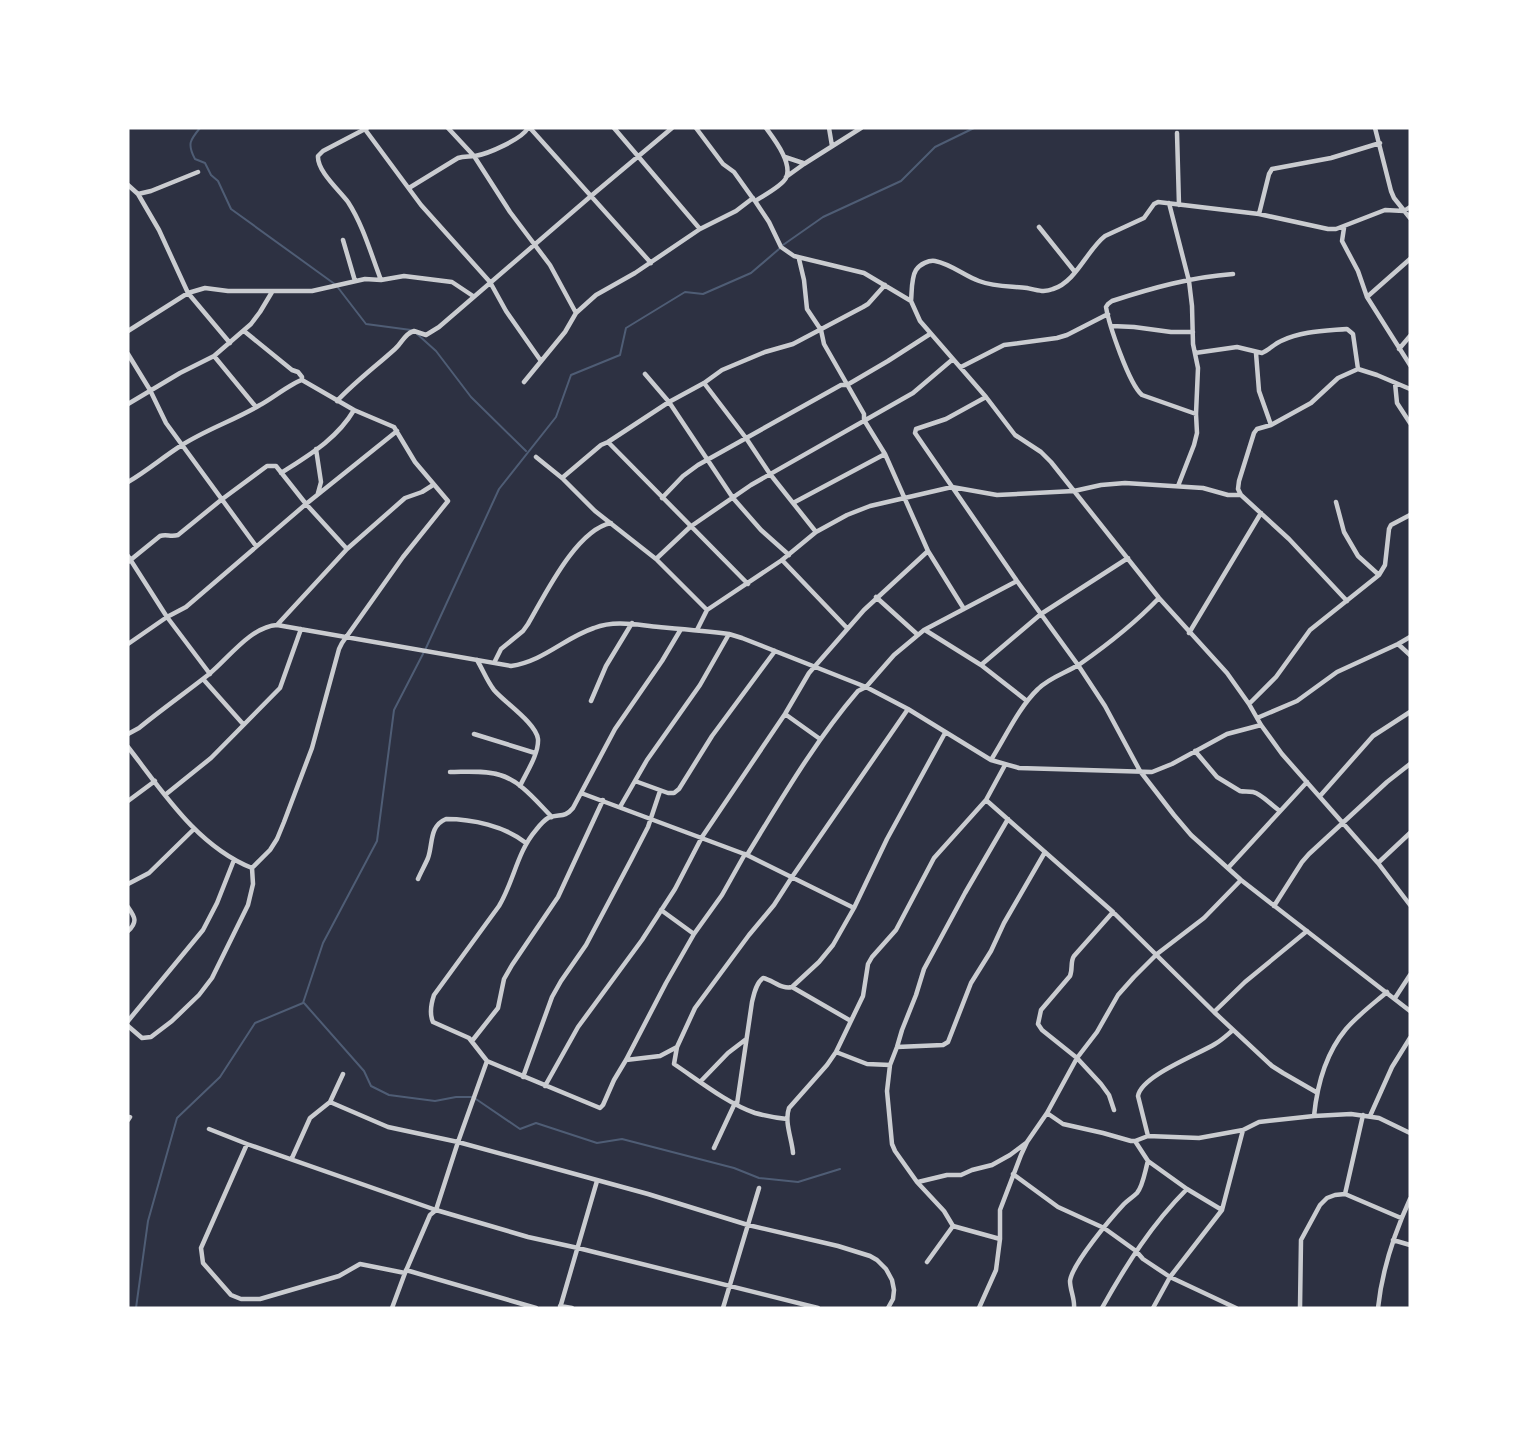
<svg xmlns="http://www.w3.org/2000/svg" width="1538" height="1436" font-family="'Titillium Web',sans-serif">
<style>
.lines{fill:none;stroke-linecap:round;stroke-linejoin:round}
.stream{stroke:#4f5d75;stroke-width:2}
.minor{stroke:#caccd0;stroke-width:4.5}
</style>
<rect width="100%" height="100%" fill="#2d3142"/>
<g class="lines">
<path class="stream" d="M200,128C190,140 187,144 195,159L205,163L211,175L218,181L231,209L336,285L366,324L411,330
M783,245L823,217L901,181L935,147L974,128
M416,333L436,351L471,397L526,451
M304,1003L364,1071L371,1086L389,1095L435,1101L456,1097H473L520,1129L536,1123L597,1143L622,1139L734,1168L759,1178L798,1182L840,1169
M136,1308L148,1221L177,1118L220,1077L255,1023L303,1003L323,943L377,841L394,710L426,648L499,489L556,417L571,375L620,355L626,328L685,292L703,294L751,273L779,249"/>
<path class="minor" d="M364,128L421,205L490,282L506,311L541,361
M367,128L323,151L318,156C317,171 339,190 348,202C363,225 371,254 381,280
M448,128L474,156L510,212L550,265L576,313
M530,128L651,263
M614,128L700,229
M696,128L723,164L734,172L754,200
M766,128C774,139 793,163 786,178C782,186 763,196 755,201L769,222L781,247L794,256L864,273L911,301L920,321L986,397L1015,435L1041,452L1051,462L1159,598L1227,673L1249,704L1261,725L1282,754L1378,863L1410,905
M829,128L832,146
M1375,128L1391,191L1394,198L1410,218
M1177,133L1179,205
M785,157L803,163
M786,177L804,164L861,128
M128,185L138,194L159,230L188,293L230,343
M409,188L458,158C464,156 469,157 475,156C488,154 522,139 528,128
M138,194L151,191L198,172
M1169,203L1189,281L1192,306L1193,344L1198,368L1196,414L1197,433L1194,445L1178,486
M1259,214L1269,174L1272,169L1331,158L1380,143
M1039,227L1075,272
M1344,228L1342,241L1358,271L1367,297L1410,365
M343,240L355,281
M799,259L804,280L807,309L821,330L824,344L864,414V420L885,454L928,551L964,609
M1367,297L1410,259
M911,301C912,292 911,278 916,270C920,264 929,260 935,261C951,264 965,276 979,281C995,287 1010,286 1027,288C1036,290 1044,293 1053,289C1076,282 1087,250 1105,236L1144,218L1154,204L1158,202L1259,214L1328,229H1336L1385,210L1404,211L1410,207
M1112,326L1134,327L1171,332H1193
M128,331L188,293L205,288L228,291H312L365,279L381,280L404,276L452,282L473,296
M244,331L292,370L298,372L302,377V380
M1399,349L1410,336
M1195,353L1237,347L1262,353C1269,350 1274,344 1281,341C1302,331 1324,331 1347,329L1353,334L1358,369
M1256,353L1259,391L1271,425
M128,354L150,390L166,423L256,546
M214,356L256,407
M961,367L1004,345L1057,338L1067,335L1108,314
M645,374L669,402L733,498L761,530L789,555
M524,382L565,332L576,313L596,295L635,273L700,229L736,211L753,198
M704,383L746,438L770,474L816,532
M1395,383L1397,403L1410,423
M986,397L946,419L916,429L915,433L1017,581L1078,665L1105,706L1140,771L1174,815L1191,835L1241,880L1410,1011
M337,401C356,381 375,367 395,349C403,342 404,334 414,331L426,335L439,327L591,196L672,128
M128,404L180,373L214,356L251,324L260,312L272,292
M1196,414L1142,395C1129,384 1109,325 1106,307L1108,304L1112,301C1152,288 1191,277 1233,274
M608,442L748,584
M316,449L321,482L318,493
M536,457L562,478L595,511L656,559L707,610
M281,473C309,455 337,439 354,410
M562,478L601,445L608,442L669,402L704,383L722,370L765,352L793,344L863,307L868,304L885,285
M128,482C147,471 163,457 182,445C207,429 235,420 260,405C270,400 293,382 302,380L354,410L394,427L415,462L448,501L403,557L342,643L339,649L312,748L284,822L277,839L270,850L252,868L253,884L248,905L212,978L199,995L172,1021L151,1037L142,1038L128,1026
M662,498L683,476L698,465L841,385H847L888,361L930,334
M1336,502L1344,532L1358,556L1379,575
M793,503L885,454
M128,556L167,617L210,674
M656,559L690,527L751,485L913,393L953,359
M782,560L847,628
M128,562L160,536C166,534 171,537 178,535L221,500L267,466H276L306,504L347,549
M876,597L918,635
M1347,601L1289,539L1241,495L1238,489L1239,481L1254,433L1257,429L1271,425L1311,403L1338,378L1358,369L1377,375L1410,389
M277,625L347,549L405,498L422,492L433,485
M681,629L662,661L615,729L573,808C564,819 559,813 548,818C543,821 540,825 536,830C517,852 514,881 499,906L434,995C431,1004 429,1013 433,1022L469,1038L487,1061L458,1142L436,1210L528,1237L578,1248L818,1308
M697,630L707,610L782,560L816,532L847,515L870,506L952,487L997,495L1074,491L1101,485L1125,483L1203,488L1228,495H1241
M925,630L981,665L1027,701
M1189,633L1261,513
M128,644L167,617L186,607L306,504L397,431
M1398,644L1410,655
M477,660C483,670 487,681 494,690C504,702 536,723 538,739C539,754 526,773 520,786
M494,663L501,649L523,631L528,624C545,595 576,530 611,523
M981,665L1041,614L1128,558
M203,679L243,724
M591,701L606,666L632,623
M1249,704L1276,677L1310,630L1379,575L1385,565L1389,529L1391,525L1410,515
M785,714L820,739
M1257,718L1297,701L1337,672L1398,644L1410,637
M128,734L139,728C161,710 185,693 208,675C228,659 250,627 277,625L511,666C544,661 564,638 594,628C616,620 636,625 659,627C682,629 706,631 729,634L742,638L866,687L908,709L991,760L1019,768L1152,772L1172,764L1227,734L1261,725
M474,734L535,753
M128,747C163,792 197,846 252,868
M1195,751L1217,777L1240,791C1244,792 1248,791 1253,792C1262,794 1272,806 1280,811
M991,760C1005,738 1019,707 1038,689C1050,677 1066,673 1080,664C1107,645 1135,623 1158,599
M450,772C466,772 484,770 500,775C521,781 537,802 552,817
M635,781L668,793H674L679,789L712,736L775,651
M581,793L747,855L854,908
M165,795L211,758L280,688L301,629
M1320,796L1373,736L1410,712
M986,800L1113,912L1214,1012L1272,1066L1283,1073L1316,1092
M128,801L155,781
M620,807L647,760L700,685L729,634
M747,855C782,798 815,741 858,691L866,687L894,655L924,630L1017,581
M1378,863L1410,833
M1228,868L1307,782
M418,879C421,872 425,865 428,858C433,844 429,826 446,819C472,819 505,826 526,843
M128,884L149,873L194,829
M1274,906L1302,862L1309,854L1387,782L1410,764
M128,907C135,917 138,922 128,931
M661,910L694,934
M1113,912L1074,956C1070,962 1073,969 1070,976L1041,1010L1038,1024L1042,1030L1077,1058L1101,1084L1109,1095L1114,1110
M792,987L819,962L833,945L854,908L887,839L945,733
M1395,998L1410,975
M1214,1012L1245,982L1307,931
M128,1021L203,930L217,903L234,860
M472,1041L498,1008L504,979L512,965L558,897L603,800
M897,1047L943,1045L948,1042L971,983L991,951L1004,923L1045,852
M836,1052L867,1064L890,1065
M626,1060L660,1056L677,1047
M487,1061L600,1108L603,1105L614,1080L626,1060L666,983L694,934L722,895L745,854
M523,1077L552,997L561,981L586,945L631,860L648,827L660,791
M700,1082L728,1053L745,1040
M545,1086L578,1027L642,940L675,889L702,837L785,714L809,673L864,610L928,551
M330,1102L388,1127L458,1142L648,1194L748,1225L838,1246L870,1256L877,1260L886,1269L892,1280L894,1290L893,1299L888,1308
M737,1104L752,1002C754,994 756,983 763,978C773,980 782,990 792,987L851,1021
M1047,1113L1063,1124L1103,1133L1131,1141H1135L1148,1136L1199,1138L1243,1130L1259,1122L1314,1116L1351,1114L1379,1118L1410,1133
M1314,1116C1317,1086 1326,1053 1346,1029C1358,1015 1373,1004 1387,992
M1370,1116L1392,1067L1410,1038
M787,1119C776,1118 766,1116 755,1113C728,1104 698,1080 674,1064L677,1047L695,1008L749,935L774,905L792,877L908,709
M128,1120L130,1117
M209,1129L247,1144L436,1210L430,1215L405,1273L392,1308
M1148,1136L1138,1096C1141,1076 1197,1055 1215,1044C1222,1040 1227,1035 1233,1030
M1135,1141L1148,1161L1187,1189L1222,1210
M247,1144L201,1248L203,1263L231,1295L241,1299H260L339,1276L360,1264L405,1273
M714,1148L735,1103
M793,1153C792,1139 784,1122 789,1108L827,1065L836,1052L863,996L868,964L872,957L896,930L934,858L986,800L1005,765
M292,1158L310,1118L330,1102L343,1074
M1013,1174L1058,1207L1104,1228L1136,1251L1143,1259L1170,1277L1236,1308
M918,1182L947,1175H961L972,1170L992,1165L1010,1155L1026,1143
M1345,1194L1363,1115
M1000,1239L953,1226L944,1211L917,1182L895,1151L892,1144L887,1091L890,1065L897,1047L902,1030L916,995L924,969L965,893L1008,819
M1393,1240L1410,1245
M927,1262L953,1226
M406,1270L536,1308
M560,1306L572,1308
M560,1308L597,1181
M723,1308L759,1188
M979,1308L996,1270L1000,1239V1210L1021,1155L1027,1142L1047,1113L1077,1058L1097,1032L1118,995L1134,977L1157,954L1204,918L1241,880
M1074,1308C1075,1299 1070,1290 1070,1281C1072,1264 1111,1218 1124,1204C1128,1200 1133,1197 1137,1193C1143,1186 1145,1171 1148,1161
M1102,1308C1126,1265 1152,1224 1187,1189
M1153,1308L1170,1277L1222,1210L1243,1130
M1300,1308L1301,1240L1320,1205L1327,1198L1335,1195L1345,1194L1401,1218
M1378,1308C1382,1270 1394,1234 1410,1199"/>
</g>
<rect width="1538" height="1436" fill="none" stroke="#ffffff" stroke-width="259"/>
</svg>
